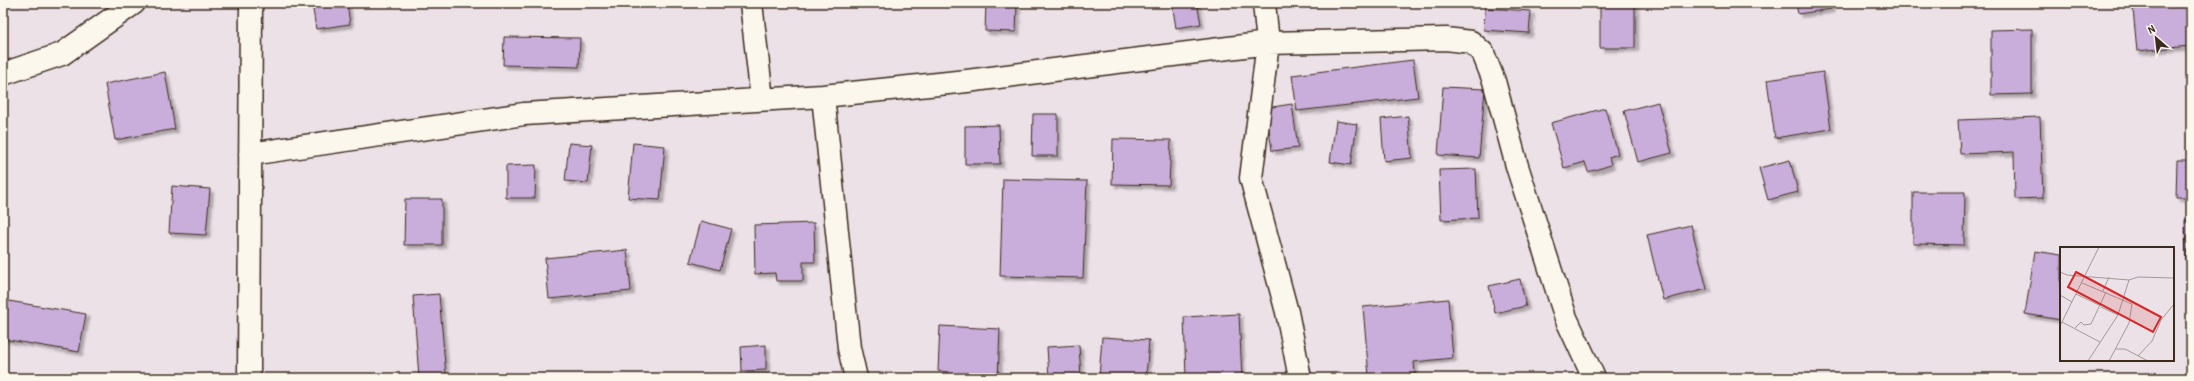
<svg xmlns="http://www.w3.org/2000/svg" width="2194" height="381" font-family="'Patrick Hand',sans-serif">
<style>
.building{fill:#c9adda;stroke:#3b2a1e;filter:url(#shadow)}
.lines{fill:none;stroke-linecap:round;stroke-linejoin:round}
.street-casing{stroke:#3b2a1e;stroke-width:25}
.street{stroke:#fbf7ec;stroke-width:22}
.inset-road{fill:none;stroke:#a59897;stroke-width:1}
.view{fill:#d62828;fill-opacity:0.15;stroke:#d62828;stroke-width:2}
.inset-edge{fill:none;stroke:#3b2a1e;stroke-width:2}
</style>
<defs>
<filter id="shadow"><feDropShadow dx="3.5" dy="3.5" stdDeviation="1" flood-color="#0004"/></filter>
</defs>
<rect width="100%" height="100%" fill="#ece1e7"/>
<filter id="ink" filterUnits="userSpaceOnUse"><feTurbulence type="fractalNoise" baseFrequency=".025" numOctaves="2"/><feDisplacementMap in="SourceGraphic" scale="8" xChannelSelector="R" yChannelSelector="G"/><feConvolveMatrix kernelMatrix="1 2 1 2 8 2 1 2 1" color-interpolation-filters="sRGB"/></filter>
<g filter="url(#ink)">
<path class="building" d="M312,3H347L350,24L316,29Z
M986,3H1017L1016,32L985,31Z
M1172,3H1197L1201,24L1176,28Z
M1600,3H1635V48H1600Z
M1796,3H1830L1831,9L1798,14Z
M2187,4L2190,46L2137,51L2133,9Z
M1485,8L1531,11L1529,33L1484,30Z
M2032,29V94L1991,95V30Z
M504,37L580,38L579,67L503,65Z
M1413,60L1418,97L1297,111L1292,75Z
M165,72L175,129L115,140L105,84Z
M1823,72L1831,129L1775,138L1767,80Z
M1443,87L1485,89L1479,158L1438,155Z
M1658,102L1672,153L1638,162L1624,111Z
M1292,104L1298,148L1272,151L1266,108Z
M1605,108L1618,154L1609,157L1611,165L1588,172L1585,162L1564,168L1551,123Z
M1033,114H1058V156H1032Z
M1408,116L1412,158L1384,161L1381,119Z
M2040,117L2043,198L2015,199L2014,152L1960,154L1958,120Z
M1336,121L1357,124L1351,165L1330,162Z
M999,125L1000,164H965V126Z
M1113,139L1171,140L1169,185L1112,184Z
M569,143L592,145L588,183L565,181Z
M633,143L665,146L660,200L628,198Z
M1790,160L1798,192L1768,200L1759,168Z
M2177,160H2191V198H2176Z
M536,165L535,198H506V166Z
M1476,169L1478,218L1441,220L1439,170Z
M1003,179L1087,181L1083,278L1000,276Z
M172,186L210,189L206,235L169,233Z
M1913,192H1965L1964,245L1913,244Z
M405,199H442V245H404Z
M2185,220H2191V262H2186Z
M701,221L731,229L720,270L690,262Z
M814,223L815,262H803V281H776L775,273L755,274L754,225Z
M1691,225L1707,289L1663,300L1647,235Z
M627,250L631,291L549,299L545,258Z
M2035,251L2061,255V320L2025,314Z
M1520,279L1526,306L1495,313L1489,286Z
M439,294L446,376L419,378L413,296Z
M1448,299L1453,358L1414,362L1415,374L1369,377L1363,307Z
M3,300L86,314L79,352L3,339Z
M1239,314L1242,378H1186L1184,317Z
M940,326L1000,329L998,378H948L949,372L938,371Z
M1102,337L1149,340L1146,378H1099Z
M766,345V370L742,371L741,347Z
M1079,345L1081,378H1049L1047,347Z"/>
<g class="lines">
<defs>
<path id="street" d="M751,3L762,99
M1264,3L1268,43L1251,178L1287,312L1300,378
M3,74L62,54L134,3
M823,96L849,348L856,378
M250,154L524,114L823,96L967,81L1268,43L1446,39L1471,42L1483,53L1494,81L1517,166L1566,318L1594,378
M249,378L251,3"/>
</defs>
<use href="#street" class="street-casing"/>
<use href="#street" class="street"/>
</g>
</g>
<g transform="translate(2060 247)">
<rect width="114" height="114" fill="#ece1e7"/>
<path class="inset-road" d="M0,25L7,28L69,33L78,30L114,31M22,36L72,57L69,76L49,114M43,44L49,30M16,47L41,59M0,48L12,55M41,60L58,68M2,75L40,95M0,79L39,0M15,81L21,75L24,78L31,77L46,45M56,102H65L88,114M78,109L92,94L101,73L114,57M28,114L58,68L69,33"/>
<path class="view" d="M16,25L101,70L93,85L8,40Z"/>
<rect width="114" height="114" class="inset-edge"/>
</g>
<rect width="2194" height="381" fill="none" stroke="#fbf7ec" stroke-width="16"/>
<rect x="8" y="8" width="2178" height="365" fill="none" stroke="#3b2a1e" stroke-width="1.5" filter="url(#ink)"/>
<g transform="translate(2156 38) rotate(332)" stroke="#fbf7ec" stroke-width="3" paint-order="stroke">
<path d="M0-3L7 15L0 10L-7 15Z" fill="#3b2a1e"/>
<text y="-6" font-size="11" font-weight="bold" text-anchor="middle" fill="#3b2a1e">N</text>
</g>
</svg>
